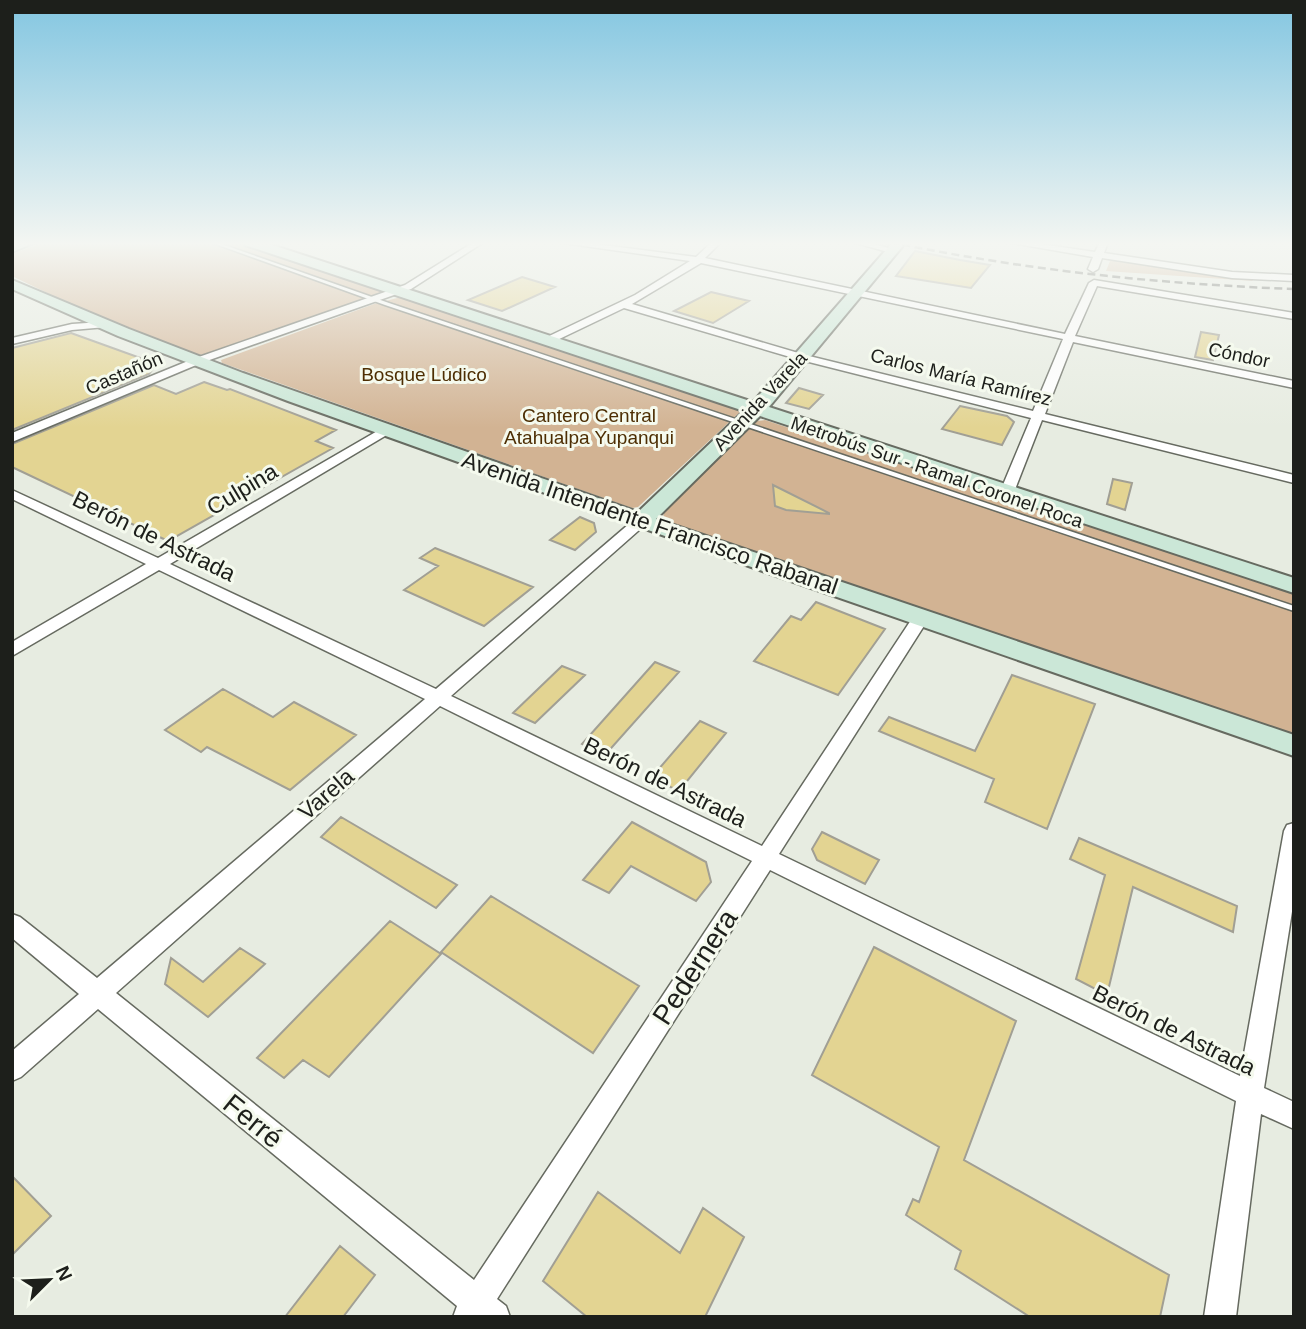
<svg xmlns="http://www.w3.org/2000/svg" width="1306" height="1329" font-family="Helvetica,sans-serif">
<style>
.green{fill:#d2b393}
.building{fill:#e3d492;stroke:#a19f94;stroke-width:2}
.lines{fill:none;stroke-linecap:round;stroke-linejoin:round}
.lane-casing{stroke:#666a60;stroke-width:3}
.street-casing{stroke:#666a60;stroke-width:3}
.secondary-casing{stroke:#666a60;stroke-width:4}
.lane{fill:#fff;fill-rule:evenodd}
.street{fill:#fff;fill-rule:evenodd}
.secondary{fill:#cbe7d7;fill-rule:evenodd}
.rail{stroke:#4a4d47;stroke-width:2.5;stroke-dasharray:8 4.5;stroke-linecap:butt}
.labels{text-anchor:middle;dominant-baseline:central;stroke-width:6;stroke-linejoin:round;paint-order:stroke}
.far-street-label{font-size:19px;fill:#1d1f1b;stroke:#f5faee}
.far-park-label{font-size:19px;fill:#4d2e03;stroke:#f5faee}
.street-label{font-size:23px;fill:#1d1f1b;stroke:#f5faee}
.near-street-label{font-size:28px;fill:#1d1f1b;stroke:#f5faee}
</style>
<rect width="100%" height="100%" fill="#e7ece1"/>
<path class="green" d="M44,242H238L384,292L209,354L197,355L70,310L68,303L12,276V254Z
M1115,260L1251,279L1253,281L1106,271L1110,261Z
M401,297L736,408L740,412L638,507L632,508L222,363L221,360L374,304Z
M765,420L858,451L902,463L1294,594V738L669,524L663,518L664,512L757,421Z"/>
<path class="building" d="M915,251L960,260L990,265L971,288L896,276Z
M522,277L555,287L502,311L468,300Z
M711,292L749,301L713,323L674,311Z
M1201,332L1219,335L1213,360L1195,357Z
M71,333L157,364L149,374L12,430V348Z
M204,382L227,390L230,389L336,430L316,441L333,448L168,541L12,467V444L154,385L176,394Z
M799,388L823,395L809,409L786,403Z
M960,406L1007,416L1014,422L1002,445L942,429Z
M1113,479L1132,483L1125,510L1107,504Z
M773,485L829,513V514L786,510L775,506Z
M580,517L594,523L596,532L575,550L550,540Z
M435,548L533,587L484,626L404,590L438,566L420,558Z
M816,602L885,629L838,695L754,661L791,616L801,620Z
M655,662L679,672L605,755L582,744Z
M562,666L585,675L535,723L513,713Z
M1012,675L1095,704L1047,829L985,802L994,779L879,731L889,717L975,751Z
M223,689L273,717L294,702L356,735L290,790L207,747L201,752L165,730Z
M700,721L726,733L679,791L651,778Z
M341,817L457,885L436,908L321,837Z
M632,822L706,862L711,882L696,901L631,866L609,893L583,880Z
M822,832L879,860L865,884L817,860L812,849Z
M1079,838L1237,906L1233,932L1133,887L1107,995L1076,979L1105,875L1070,859Z
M491,896L639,986L593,1053L441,952Z
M390,921L441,954L329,1077L303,1060L284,1078L257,1058Z
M874,947L1016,1021L964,1160L1169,1275L1160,1317H1030L955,1269L961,1251L906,1215L913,1199L919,1202L939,1147L812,1075Z
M240,948L265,964L208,1017L165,984L171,958L203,982Z
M12,1176L51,1216L12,1255Z
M598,1192L680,1253L703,1208L744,1237L705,1317H587L543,1281Z
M340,1246L375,1275L343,1317H285Z"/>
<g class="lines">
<defs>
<path id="lane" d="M210,242H216L389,303L1294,606V611L385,305Z"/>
<path id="street" d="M474,242H484L411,289L201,363L12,442V433L193,359L405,285Z
M556,242H580L696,257L712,242H721L705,258L1065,334L1089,283L1094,280L1294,313V319L1097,286L1075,336L1294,381V388L1073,342L1045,414L1294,475V483L1042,420L1014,492L1007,496L1002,495L1000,492L1031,418L797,359L624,308L553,342H545V338L635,295L690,261ZM701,263L1063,339L1033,411L805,355L632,304Z
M852,242H867L896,250L892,253Z
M1006,242H1027L1095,252L1100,242H1108L1104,253L1232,272L1294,275V281L1232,278L1102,258L1098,269L1093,272L1088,269L1093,257Z
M102,322L106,323V327L72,330L12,344V338L72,324Z
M386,426L390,427V433L170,564L436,689L636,518H646L648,521L646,524L451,696L762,846L915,614H927L929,618L779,854L1240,1076L1284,831L1287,825L1294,823V899L1264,1088L1294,1102V1129L1261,1114L1236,1317H1204L1236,1101L770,870L497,1299L506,1306L510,1317H453L457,1306L98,1009L21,1077L12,1081V1051L79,994L12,938V914L20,917L97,978L425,699L159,570L12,656V642L146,564L12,499V490L158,558ZM440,706L752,861L474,1280L116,993Z"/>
<path id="secondary" d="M17,242H36L12,252V243Z
M244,242H263L753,402L893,242H906L769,407L1294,578V593L760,416L656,519L1294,735V756L768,573L288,401L118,336L12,289V280L129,329L243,373L638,512L744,411L245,245Z"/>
</defs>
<use href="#lane" class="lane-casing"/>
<use href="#street" class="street-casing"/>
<use href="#secondary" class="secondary-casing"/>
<use href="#lane" class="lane"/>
<use href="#street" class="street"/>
<use href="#secondary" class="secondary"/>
<path class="rail" d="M890,242C1024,270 1158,284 1294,289"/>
</g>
<linearGradient id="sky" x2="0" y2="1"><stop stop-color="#83c6e1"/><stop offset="0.57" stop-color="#f4f6f2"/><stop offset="1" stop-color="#f4f6f2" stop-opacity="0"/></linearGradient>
<rect width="1306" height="428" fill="url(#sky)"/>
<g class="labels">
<g class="far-street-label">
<text transform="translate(1239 355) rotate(12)">Cóndor</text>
<text transform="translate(124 373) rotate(-23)">Castañón</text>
<text transform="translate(961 377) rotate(14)">Carlos María Ramírez</text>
<text transform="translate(760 401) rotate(-47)">Avenida Varela</text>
<text transform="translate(937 472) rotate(19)">Metrobús Sur - Ramal Coronel Roca</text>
</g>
<g class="far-park-label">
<text x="424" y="374">Bosque Lúdico</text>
<text x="589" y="415">Cantero Central<tspan x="589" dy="22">Atahualpa Yupanqui</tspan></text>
</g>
<g class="street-label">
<text transform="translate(242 489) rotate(-31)">Culpina</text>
<text transform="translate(650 523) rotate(19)">Avenida Intendente Francisco Rabanal</text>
<text transform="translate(154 536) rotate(26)">Berón de Astrada</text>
<text transform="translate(665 782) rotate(26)">Berón de Astrada</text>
<text transform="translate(326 794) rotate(-41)">Varela</text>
<text transform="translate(1174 1030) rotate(26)">Berón de Astrada</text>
</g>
<g class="near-street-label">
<text transform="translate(695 967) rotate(-57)">Pedernera</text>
<text transform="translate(253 1121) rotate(39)">Ferré</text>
</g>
</g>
<rect width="1306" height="1329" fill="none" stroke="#1d1f1b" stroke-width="28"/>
<g transform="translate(49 1280) rotate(66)" stroke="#f5faee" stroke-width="5" paint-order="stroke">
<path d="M0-5L12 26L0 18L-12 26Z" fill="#1d1f1b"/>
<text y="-10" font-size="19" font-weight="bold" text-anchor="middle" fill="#1d1f1b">N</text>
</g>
</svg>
